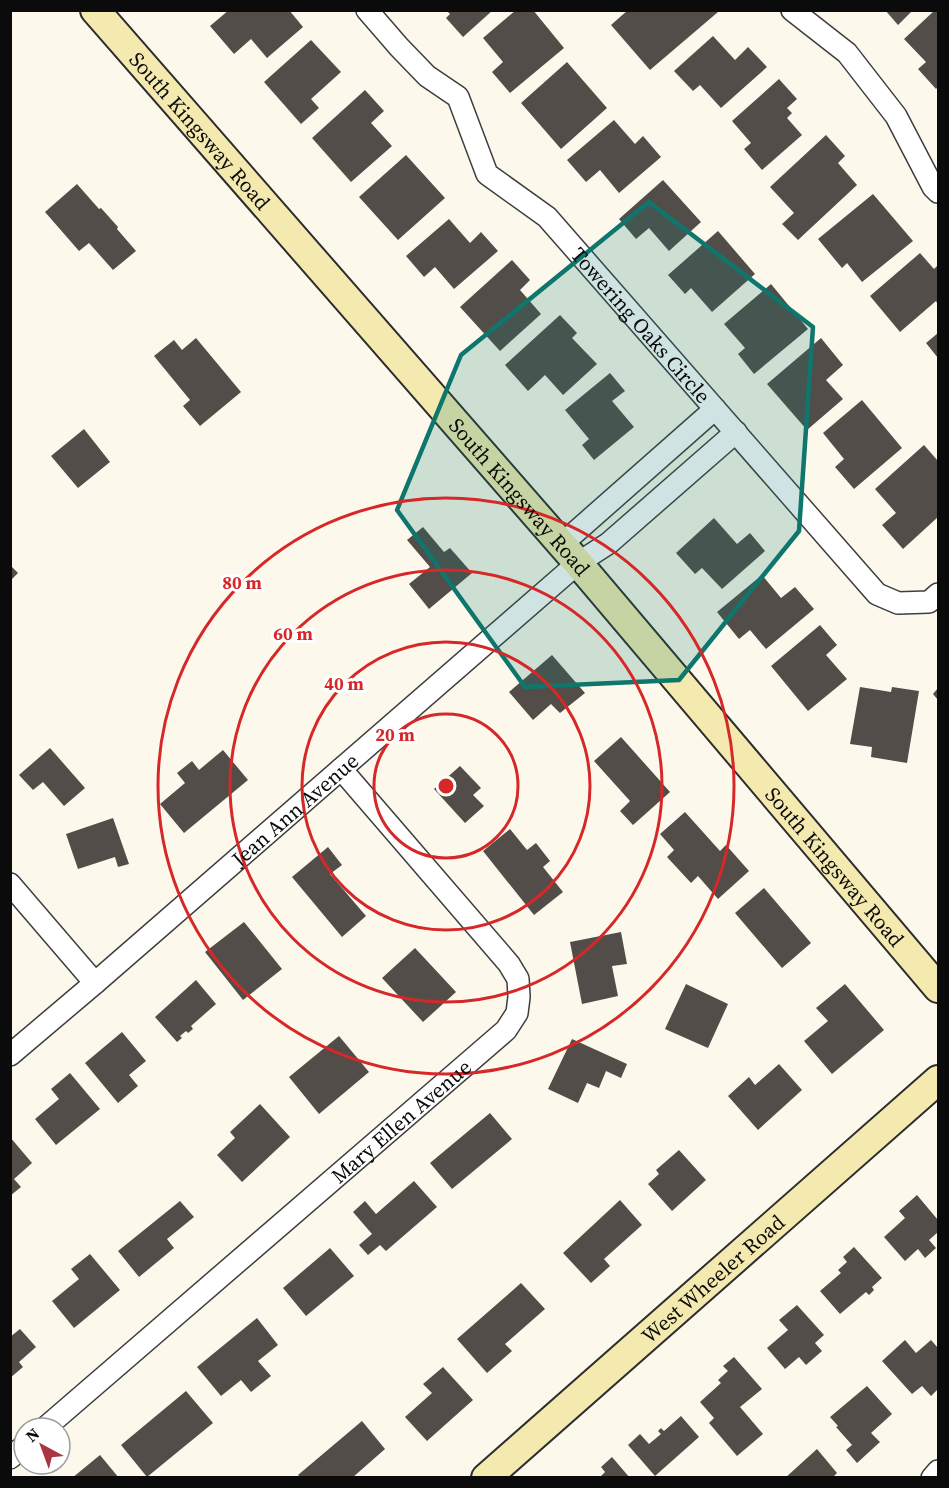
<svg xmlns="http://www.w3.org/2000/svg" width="949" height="1488" font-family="'Source Serif 4',serif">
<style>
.building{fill:#534d49}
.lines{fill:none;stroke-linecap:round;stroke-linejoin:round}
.street-casing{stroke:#3e3e3e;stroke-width:24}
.secondary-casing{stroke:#2d2d2d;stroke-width:32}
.street{stroke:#fff;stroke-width:21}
.secondary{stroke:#f4eab0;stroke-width:28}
.marked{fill:#0f766e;fill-opacity:0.2;stroke:#0f766e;stroke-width:4.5;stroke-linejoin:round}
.ring{fill:none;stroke:#d62828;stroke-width:3}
.labels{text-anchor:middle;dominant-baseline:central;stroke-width:6;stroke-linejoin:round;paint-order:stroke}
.street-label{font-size:21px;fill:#0b0b0b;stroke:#fff}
.centre{fill:#d62828;stroke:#fff;stroke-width:3}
.ring-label{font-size:18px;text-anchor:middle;font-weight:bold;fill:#d62828;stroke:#fff;stroke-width:6;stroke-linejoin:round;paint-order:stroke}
</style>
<rect width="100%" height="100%" fill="#fcf9ec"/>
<path class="building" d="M229,10H289L303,27L267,58L251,39L234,54L210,26Z
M446,10H493L463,37L446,18L450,14Z
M516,10H533L564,48L510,93L492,72L503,62L483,38Z
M628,10H717L718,12L650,70L611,25Z
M885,10H913L898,25Z
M935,10H938V87L936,89L918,69L926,62L904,39Z
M713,36L735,60L748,47L767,67L721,108L700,85L693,91L674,71Z
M311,40L341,72L311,99L319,108L301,124L264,82Z
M567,62L607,108L561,149L521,103Z
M779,79L797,99L787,108L792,113L787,118L802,135L762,170L744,149L751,143L732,121Z
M365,90L384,111L371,123L392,146L351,182L312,138Z
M614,120L635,144L643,136L661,157L619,193L600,170L586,182L567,160Z
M826,135L845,156L838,163L857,185L798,240L782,224L794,213L770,187Z
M406,155L445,198L398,240L359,197Z
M663,180L701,222L669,251L649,228L636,239L619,219Z
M77,184L99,209L101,208L118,227L117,229L136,251L113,270L89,243L79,251L45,212Z
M873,194L913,241L862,282L847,263L842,268L818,239Z
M449,219L470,243L481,232L498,251L454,289L435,267L424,277L406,256Z
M718,231L755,274L712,312L691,288L685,294L668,275Z
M920,253L934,269L938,265V305L936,301L900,332L870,296Z
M512,260L530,280L520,290L541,314L500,351L460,307Z
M771,284L808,329L754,374L738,354L745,348L724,324Z
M560,315L577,333L572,338L597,364L563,395L545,375L528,391L505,365Z
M938,333V358L926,343Z
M196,338L241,392L200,426L183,406L190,400L154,356L174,340L182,350Z
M821,338L843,365L826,380L843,399L807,430L767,384Z
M610,373L625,391L612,401L634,427L594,460L582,445L589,439L565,410Z
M862,400L902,448L854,489L835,467L844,459L823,433Z
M84,429L110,462L78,488L51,456Z
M924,445L938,461V517L903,549L882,525L896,513L875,489Z
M714,518L737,544L750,533L765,551L722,589L702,568L695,574L676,553Z
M423,527L444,552L450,548L472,573L429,609L409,584L430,567L407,540Z
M10,565L18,573L10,581Z
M762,575L781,598L795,587L814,609L766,649L750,630L739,639L717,612Z
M820,625L837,645L826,655L847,679L808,711L771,666Z
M552,655L585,693L560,713L551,704L533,720L509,692Z
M860,687L891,692L892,687L919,691L907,763L871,757L872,747L850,744Z
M938,688V700L933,694Z
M621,737L670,792L633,825L620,811L630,801L594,761Z
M50,748L85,788L64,806L43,782L33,790L19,775Z
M223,750L248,780L184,833L160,804L185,783L177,773L192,761L199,770Z
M460,766L481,788L473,795L484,806L465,823L434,789Z
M685,812L720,851L726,845L749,871L718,899L698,876L691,883L667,857L674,850L660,834Z
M113,818L129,864L118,867L115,857L78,869L66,834Z
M510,829L527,850L536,843L550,861L543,867L563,892L534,915L483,851Z
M328,847L342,865L330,874L366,916L342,937L292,877Z
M764,888L811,943L782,968L735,913Z
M244,922L282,969L243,1000L205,952Z
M621,932L627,964L612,966L618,996L582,1004L570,942Z
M415,948L456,992L423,1022L382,978Z
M196,980L216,1004L191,1026L193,1029L188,1033L186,1031L180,1036L182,1038L177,1042L155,1017Z
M686,984L728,1004L708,1048L665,1029Z
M845,984L884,1030L832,1074L804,1041L828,1021L816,1008Z
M122,1032L146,1061L129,1075L138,1086L118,1103L85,1063Z
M339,1036L369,1072L319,1114L289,1077Z
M572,1039L627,1064L621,1078L606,1071L599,1088L587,1083L578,1103L548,1089Z
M779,1064L802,1090L758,1130L728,1096L749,1077L755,1085Z
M70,1073L100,1109L56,1145L35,1119L59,1099L51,1089Z
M260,1104L290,1137L242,1182L217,1155L235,1138L230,1132Z
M490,1113L512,1139L452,1189L430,1163Z
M10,1137L32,1163L14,1179L21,1187L10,1196Z
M679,1150L706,1180L672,1211L648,1184L659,1174L656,1170Z
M414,1181L437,1207L386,1251L380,1245L368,1255L359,1245L372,1234L353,1212L365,1201L376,1214Z
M917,1195L938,1220V1232L929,1240L936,1248L925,1258L918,1249L905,1261L884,1237L905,1218L899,1211Z
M620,1200L642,1225L604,1259L610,1266L591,1283L563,1253Z
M180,1201L194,1217L167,1239L174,1248L139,1277L118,1251Z
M854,1247L882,1278L872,1287L874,1290L869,1295L866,1292L840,1314L820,1291L841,1273L838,1270L847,1262L843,1257Z
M330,1248L354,1276L306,1316L283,1288Z
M90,1254L120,1290L74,1328L52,1301L79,1279L71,1269Z
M521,1283L545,1309L505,1344L512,1351L487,1373L457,1339Z
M797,1305L824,1335L815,1343L822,1351L806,1365L799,1357L785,1369L767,1348L788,1330L779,1320Z
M257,1318L278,1345L258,1361L271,1376L251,1392L241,1380L221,1396L197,1367Z
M20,1329L36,1347L19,1362L23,1367L10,1378V1337Z
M905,1340L916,1353L931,1340L938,1348V1389L931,1396L922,1386L912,1394L882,1361Z
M734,1357L762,1389L740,1407L763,1434L737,1456L709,1423L714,1418L700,1402L721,1383L718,1380L728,1371L723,1366Z
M443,1367L473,1400L427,1441L405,1417L432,1393L423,1384Z
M867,1386L892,1414L871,1433L880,1442L857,1463L846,1450L852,1445L836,1427L838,1426L830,1417Z
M186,1391L213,1423L147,1477L121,1445Z
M681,1416L699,1437L655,1476L628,1445L640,1434L649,1444L661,1434L658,1431L661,1428L664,1431Z
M362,1421L385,1449L352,1478H301L298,1475Z
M817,1449L837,1473L832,1478H785Z
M100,1455L119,1478H72Z
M612,1457L630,1478H599L605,1472L601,1467Z"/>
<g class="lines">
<defs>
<g id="street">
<path id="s1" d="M367,10L399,47L427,76L458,97L487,174L547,217L877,594L898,603L929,602L938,594"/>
<path d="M792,10L847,53L896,116L933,187L938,192"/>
<path d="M562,544L715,409"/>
<path d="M10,884L95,983"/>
<path id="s2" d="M10,1055L95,983L578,563L609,543L736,432"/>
<path id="s3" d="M45,1428L506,1030L517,1013L519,997L518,979L509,964L341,769"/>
<path d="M10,1458L24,1446"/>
<path d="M932,1478L938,1471"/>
</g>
<g id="secondary">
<path id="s4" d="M95,10L578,563L938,988"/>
<path id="s5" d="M486,1478L938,1080"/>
</g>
</defs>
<use href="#street" class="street-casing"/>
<use href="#secondary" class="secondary-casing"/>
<use href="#street" class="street"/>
<use href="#secondary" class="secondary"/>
</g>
<path class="marked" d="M649,202L813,327L799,531L679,680L525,687L397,510L461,355Z"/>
<g class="ring">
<circle cx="446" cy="786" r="72"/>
<circle cx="446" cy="786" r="144"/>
<circle cx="446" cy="786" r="216"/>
<circle cx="446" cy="786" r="288"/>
</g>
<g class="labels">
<g class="street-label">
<text stroke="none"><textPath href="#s4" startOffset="160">South Kingsway Road</textPath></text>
<text stroke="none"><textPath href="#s1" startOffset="426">Towering Oaks Circle</textPath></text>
<text stroke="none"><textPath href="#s4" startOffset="646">South Kingsway Road</textPath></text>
<text stroke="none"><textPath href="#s2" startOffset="376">Jean Ann Avenue</textPath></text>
<text stroke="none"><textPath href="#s4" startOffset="1132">South Kingsway Road</textPath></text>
<text stroke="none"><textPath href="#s3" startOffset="470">Mary Ellen Avenue</textPath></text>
<text stroke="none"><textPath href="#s5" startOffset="302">West Wheeler Road</textPath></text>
</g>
</g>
<circle cx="446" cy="786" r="9" class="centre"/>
<g class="ring-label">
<text x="242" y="589">80 m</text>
<text x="293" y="640">60 m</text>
<text x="344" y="690">40 m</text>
<text x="395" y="741">20 m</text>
</g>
<rect width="949" height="1488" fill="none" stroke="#0b0b0b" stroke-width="24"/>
<g transform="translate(42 1446) rotate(319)"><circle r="28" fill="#ffffff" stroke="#9d9d9d" stroke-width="1.5"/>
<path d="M0-4.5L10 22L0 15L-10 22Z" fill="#a93640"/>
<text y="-9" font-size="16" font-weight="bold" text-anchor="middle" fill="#0b0b0b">N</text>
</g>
</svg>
